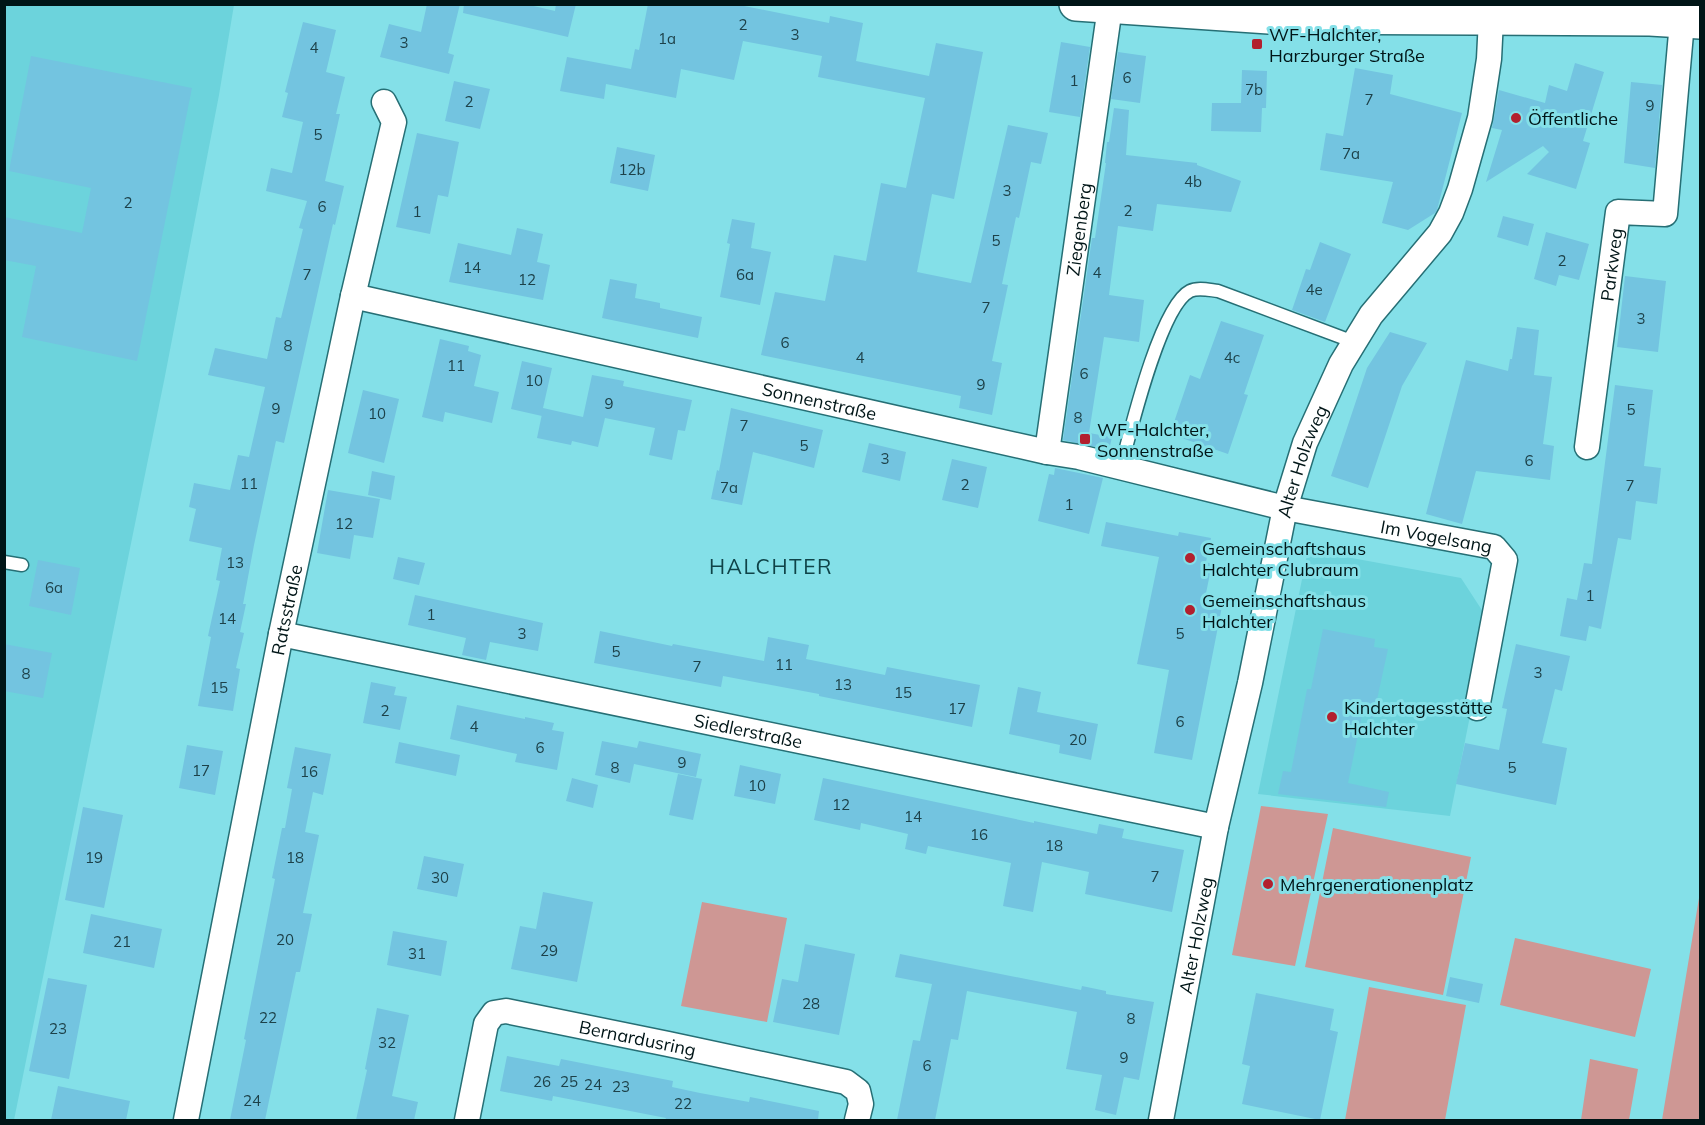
<svg xmlns="http://www.w3.org/2000/svg" width="1705" height="1125" font-family="Mulish,sans-serif">
<style>
.built{fill:#6cd3dc}
.green{fill:#ce9794}
.building{fill:#73c4e0}
.lines{fill:none;stroke-linecap:round;stroke-linejoin:round}
.lane-casing{stroke:#266f75;stroke-width:15}
.street-casing{stroke:#266f75;stroke-width:27}
.secondary-casing{stroke:#266f75;stroke-width:36}
.lane{stroke:#fff;stroke-width:12}
.street{stroke:#fff;stroke-width:24}
.secondary{stroke:#fff;stroke-width:33}
.poi-dot{fill:#b2202e;stroke:#84e0e8;stroke-width:2}
.labels{text-anchor:middle;dominant-baseline:central;stroke-width:6;stroke-linejoin:round;paint-order:stroke}
.number-label{font-size:15px;fill:#1d4149}
.poi-label{font-size:18px;fill:#001517;stroke:#84e0e8;text-anchor:start}
.street-label{font-size:18px;fill:#001517;stroke:#84e0e8}
.quarter-label{font-size:21px;letter-spacing:1.5px;fill:#0f4348;stroke:#84e0e8}
</style>
<rect width="100%" height="100%" fill="#84e0e8"/>
<path class="built" d="M5,5H234L219,95L165,376L14,1120H5Z
M1308,550L1461,578L1489,621L1450,816L1258,794Z"/>
<path class="green" d="M1261,806L1328,814L1295,966L1232,955Z
M1333,828L1471,857L1443,995L1305,967Z
M1700,892V1120H1662Z
M702,902L787,918L767,1022L681,1006Z
M1515,938L1651,969L1635,1037L1500,1005Z
M1369,987L1466,1005L1445,1120H1345Z
M1590,1059L1638,1069L1629,1120H1581Z"/>
<path class="building" d="M427,4H460L448,53L454,55L449,74L380,57L389,24L421,32Z
M464,4H525L555,11L556,4H576L568,37L463,13Z
M648,4H734L829,23L830,16L863,23L856,61L929,76L936,43L983,52L954,199L932,194L917,272L971,283L1008,125L1048,133L1041,164L1031,162L1019,218L1016,217L1002,284L1008,285L992,361L1002,363L992,415L959,408L961,396L761,355L775,292L825,301L834,255L866,261L881,183L906,188L925,98L818,77L822,56L743,41L734,80L681,69L676,98L606,84L604,99L560,91L567,57L631,69L635,49L639,50Z
M303,22L336,30L326,72L345,77L336,114H340L325,181L344,186L335,225L333,224L284,443L276,441L254,545L243,604H246L240,632L244,633L236,668L240,669L233,711L198,706L211,637L208,636L220,581L216,580L222,548L189,541L196,509L189,507L194,483L230,490L238,455L249,457L265,387L208,375L215,348L267,359L276,317L281,318L303,229L299,228L307,201L266,191L271,168L292,173L303,122L282,117L288,93L285,92Z
M1061,42L1090,47L1080,117L1049,112Z
M1118,52L1146,56L1140,103L1111,99Z
M31,56L192,88L137,361L22,337L36,266L4,260V217L82,233L91,188L9,171Z
M1575,63L1604,72L1583,141L1590,143L1576,189L1527,174L1549,152L1543,146L1486,182L1502,130L1492,128L1499,90L1545,103L1549,85L1567,91Z
M1355,68L1393,75L1390,94L1462,113L1437,210L1435,213L1408,230L1382,223L1393,182L1320,170L1326,133L1343,136Z
M1242,70L1267,71L1266,108H1262L1261,132L1211,131L1212,103H1241Z
M454,81L490,89L480,129L445,121Z
M1631,82L1662,85L1655,168L1624,163Z
M1114,108L1129,110L1126,155L1197,163V165L1241,181L1231,212L1157,204L1153,231L1118,226L1109,295L1144,300L1139,342L1104,337L1089,433L1112,437L1109,450L1063,440L1092,238H1095L1106,163H1105L1107,142H1109Z
M417,133L459,142L448,197L438,195L430,234L396,227Z
M617,147L655,155L648,191L610,183Z
M1503,216L1534,224L1528,246L1497,237Z
M732,219L755,223L751,248L771,252L760,305L720,297L730,244L727,243Z
M517,228L543,234L537,262L550,265L543,300L449,282L458,243L511,255Z
M1546,232L1589,244L1579,280L1559,275L1556,286L1534,279Z
M1320,242L1351,254L1325,322L1292,310L1306,269L1310,270Z
M1625,276L1666,281L1658,352L1617,347Z
M610,279L637,284L635,298L660,303V308L702,317L698,338L602,318Z
M1221,321L1264,335L1244,394L1248,395L1228,454L1170,434L1190,375L1200,379Z
M1517,327L1539,330L1534,375L1552,377L1543,444L1554,446L1550,480L1476,471L1462,524L1426,514L1466,360L1508,371L1510,359H1512Z
M1390,332L1427,343L1402,386L1368,488L1331,476L1367,368Z
M440,339L469,346L468,351L481,355L474,386L499,392L492,423L445,412L443,422L422,417Z
M522,361L552,368L543,408L583,417L592,375L624,381L623,386L692,400L685,431L678,430L672,460L649,455L655,428L605,418L598,447L572,441L571,445L537,438L542,414V416L511,409Z
M1615,385L1653,390L1644,466L1661,468L1657,504L1636,501L1631,540L1618,538L1601,629L1589,626L1586,641L1560,636L1567,598L1577,600L1584,563L1592,564Z
M363,390L399,399L384,463L348,453Z
M731,408L823,430L814,468L753,452L742,505L711,499L717,470L719,471Z
M869,443L906,452L900,481L862,472Z
M952,459L987,467L978,508L942,500Z
M1055,468L1103,478L1089,534L1038,521L1049,474L1054,475Z
M372,471L395,476L391,500L368,495Z
M328,490L380,499L373,538L354,535L350,559L317,553Z
M1106,522L1178,536L1179,532L1211,538L1206,562L1212,564L1205,598L1223,601L1192,760L1154,753L1169,670L1137,664L1159,557L1101,546Z
M398,557L425,563L419,585L393,579Z
M38,560L80,568L71,615L29,606Z
M415,595L543,623L538,651L490,642L486,660L462,655L466,638L408,625Z
M1323,629L1375,639L1374,647L1388,649L1373,718L1362,715L1348,783L1389,792L1386,807L1278,794L1283,771L1291,772L1307,689H1311Z
M600,631L672,646L673,644L764,661L768,637L809,645L806,659L885,675L887,667L980,685L972,727L819,696V694L723,676L721,687L594,663Z
M4,644L52,653L43,698L4,691Z
M1516,644L1570,656L1562,691L1555,689L1542,743L1567,748L1556,805L1456,784L1465,743L1499,750L1507,709L1502,708Z
M371,682L396,687L394,695L407,697L400,730L363,723Z
M1018,687L1041,692L1037,712L1098,724L1091,760L1059,753L1060,745L1009,734Z
M457,705L525,719V717L554,723L552,730L564,732L557,770L515,762L517,754L450,739Z
M602,741L637,748L639,741L701,754L696,777L634,764L630,783L595,775Z
M399,742L460,755L456,776L395,763Z
M187,745L223,751L215,795L179,788Z
M295,747L331,754L323,795L313,792L305,832L319,835L303,913L312,914L300,972H296L265,1120H230L246,1040L244,1039L275,879L272,878L282,828H285L292,789L287,788Z
M740,765L781,774L775,804L734,796Z
M678,774L702,779L693,820L669,815Z
M572,778L598,785L593,808L566,801Z
M823,778L1034,823V821L1097,834L1099,824L1124,829L1122,838L1184,850L1172,912L1085,894L1089,872L1042,862L1033,912L1003,906L1011,863L928,846L926,854L905,849L908,834L861,823L860,830L814,820Z
M83,807L123,815L104,908L65,900Z
M424,856L464,864L457,897L417,889Z
M543,892L593,902L577,982L511,969L520,926L536,929Z
M91,914L162,929L154,968L83,953Z
M393,931L447,941L441,976L387,965Z
M805,944L855,954L839,1035L773,1022L782,979L798,982Z
M900,954L1081,990L1082,986L1106,991V994L1154,1002L1139,1080L1124,1077L1116,1115L1095,1110L1102,1075L1066,1069L1077,1012L967,991L958,1040L951,1039L935,1120H897L913,1040L920,1041L932,984L895,977Z
M1450,977L1483,984L1479,1003L1446,996Z
M48,978L87,985L69,1079L29,1071Z
M1256,993L1334,1009L1330,1030L1338,1032L1320,1120L1242,1104L1250,1066L1242,1064Z
M377,1008L409,1015L392,1096L418,1102L414,1120H356L367,1070L365,1069Z
M507,1056L559,1066L561,1059L673,1081L672,1087L700,1093L749,1102L750,1097L819,1111L818,1120H665L666,1118L553,1096L552,1101L500,1091Z
M58,1086L130,1101L126,1120H51Z"/>
<g class="lines">
<defs>
<path id="lane" d="M1121,467C1130,433 1160,306 1190,291C1198,287 1209,290 1218,291L1354,342
M4,562L22,565"/>
<g id="street">
<path id="s1" d="M353,296L1047,452L1079,457L1285,508L1494,547L1505,560L1477,708"/>
<path id="s2" d="M1587,447L1618,212L1665,214L1682,22"/>
<path id="s3" d="M1047,452L1110,7"/>
<path id="s4" d="M281,634L1216,827"/>
<path id="s5" d="M186,1120L281,634L353,296L394,122L384,102"/>
<path id="s6" d="M467,1120L486,1024L494,1013L506,1011L668,1044L846,1082L858,1091L861,1104L857,1120"/>
<path id="s7" d="M1161,1120L1216,827L1250,683L1285,508L1305,443L1341,364L1371,315L1440,233L1451,213L1460,189L1480,118L1489,59L1491,19"/>
</g>
<path id="secondary" d="M1076,4L1269,17L1650,19L1700,22"/>
</defs>
<use href="#lane" class="lane-casing"/>
<use href="#street" class="street-casing"/>
<use href="#secondary" class="secondary-casing"/>
<use href="#lane" class="lane"/>
<use href="#street" class="street"/>
<use href="#secondary" class="secondary"/>
</g>
<g class="poi-dot">
<rect x="1251" y="38" width="12" height="12" rx="3"/>
<circle cx="1516" cy="118" r="6"/>
<rect x="1079" y="433" width="12" height="12" rx="3"/>
<circle cx="1190" cy="558" r="6"/>
<circle cx="1190" cy="610" r="6"/>
<circle cx="1332" cy="717" r="6"/>
<circle cx="1268" cy="884" r="6"/>
</g>
<g class="labels">
<g class="number-label">
<text x="743" y="24">2</text>
<text x="795" y="34">3</text>
<text x="667" y="38">1a</text>
<text x="404" y="42">3</text>
<text x="314" y="47">4</text>
<text x="1127" y="77">6</text>
<text x="1074" y="80">1</text>
<text x="1254" y="89">7b</text>
<text x="1369" y="99">7</text>
<text x="469" y="101">2</text>
<text x="1650" y="105">9</text>
<text x="318" y="134">5</text>
<text x="1351" y="153">7a</text>
<text x="632" y="169">12b</text>
<text x="1193" y="181">4b</text>
<text x="1007" y="190">3</text>
<text x="128" y="202">2</text>
<text x="322" y="206">6</text>
<text x="1128" y="210">2</text>
<text x="417" y="211">1</text>
<text x="996" y="240">5</text>
<text x="1562" y="260">2</text>
<text x="472" y="267">14</text>
<text x="1097" y="272">4</text>
<text x="307" y="274">7</text>
<text x="745" y="274">6a</text>
<text x="527" y="279">12</text>
<text x="1314" y="289">4e</text>
<text x="986" y="307">7</text>
<text x="1641" y="318">3</text>
<text x="785" y="342">6</text>
<text x="288" y="345">8</text>
<text x="860" y="357">4</text>
<text x="1232" y="357">4c</text>
<text x="456" y="365">11</text>
<text x="1084" y="373">6</text>
<text x="534" y="380">10</text>
<text x="981" y="384">9</text>
<text x="609" y="403">9</text>
<text x="276" y="408">9</text>
<text x="1631" y="409">5</text>
<text x="377" y="413">10</text>
<text x="1078" y="417">8</text>
<text x="744" y="425">7</text>
<text x="804" y="445">5</text>
<text x="885" y="458">3</text>
<text x="1529" y="460">6</text>
<text x="249" y="483">11</text>
<text x="965" y="484">2</text>
<text x="1630" y="485">7</text>
<text x="729" y="487">7a</text>
<text x="1069" y="504">1</text>
<text x="344" y="523">12</text>
<text x="235" y="562">13</text>
<text x="54" y="587">6a</text>
<text x="1590" y="595">1</text>
<text x="431" y="614">1</text>
<text x="227" y="618">14</text>
<text x="522" y="633">3</text>
<text x="1180" y="633">5</text>
<text x="616" y="651">5</text>
<text x="784" y="664">11</text>
<text x="697" y="666">7</text>
<text x="1538" y="672">3</text>
<text x="26" y="673">8</text>
<text x="843" y="684">13</text>
<text x="219" y="687">15</text>
<text x="903" y="692">15</text>
<text x="957" y="708">17</text>
<text x="385" y="710">2</text>
<text x="1180" y="721">6</text>
<text x="474" y="726">4</text>
<text x="1078" y="739">20</text>
<text x="540" y="747">6</text>
<text x="682" y="762">9</text>
<text x="615" y="767">8</text>
<text x="1512" y="767">5</text>
<text x="201" y="770">17</text>
<text x="309" y="771">16</text>
<text x="757" y="785">10</text>
<text x="841" y="804">12</text>
<text x="913" y="816">14</text>
<text x="979" y="834">16</text>
<text x="1054" y="845">18</text>
<text x="94" y="857">19</text>
<text x="295" y="857">18</text>
<text x="1155" y="876">7</text>
<text x="440" y="877">30</text>
<text x="285" y="939">20</text>
<text x="122" y="941">21</text>
<text x="549" y="950">29</text>
<text x="417" y="953">31</text>
<text x="811" y="1003">28</text>
<text x="268" y="1017">22</text>
<text x="1131" y="1018">8</text>
<text x="58" y="1028">23</text>
<text x="387" y="1042">32</text>
<text x="1124" y="1057">9</text>
<text x="927" y="1065">6</text>
<text x="542" y="1081">26</text>
<text x="569" y="1081">25</text>
<text x="593" y="1084">24</text>
<text x="621" y="1086">23</text>
<text x="252" y="1100">24</text>
<text x="683" y="1103">22</text>
</g>
<g class="poi-label">
<text x="1269" y="34">WF-Halchter,<tspan x="1269" dy="21">Harzburger Straße</tspan></text>
<text x="1528" y="118">Öffentliche</text>
<text x="1097" y="429">WF-Halchter,<tspan x="1097" dy="21">Sonnenstraße</tspan></text>
<text x="1202" y="548">Gemeinschaftshaus<tspan x="1202" dy="21">Halchter Clubraum</tspan></text>
<text x="1202" y="600">Gemeinschaftshaus<tspan x="1202" dy="21">Halchter</tspan></text>
<text x="1344" y="707">Kindertagesstätte<tspan x="1344" dy="21">Halchter</tspan></text>
<text x="1280" y="884">Mehrgenerationenplatz</text>
</g>
<g class="street-label">
<text stroke="none"><textPath href="#s3" startOffset="225">Ziegenberg</textPath></text>
<text stroke="none"><textPath href="#s2" startOffset="184">Parkweg</textPath></text>
<text stroke="none"><textPath href="#s1" startOffset="478">Sonnenstraße</textPath></text>
<text stroke="none"><textPath href="#s7" startOffset="674">Alter Holzweg</textPath></text>
<text stroke="none"><textPath href="#s1" startOffset="1110">Im Vogelsang</textPath></text>
<text stroke="none"><textPath href="#s5" startOffset="520">Ratsstraße</textPath></text>
<text stroke="none"><textPath href="#s4" startOffset="477">Siedlerstraße</textPath></text>
<text stroke="none"><textPath href="#s7" startOffset="188">Alter Holzweg</textPath></text>
<text stroke="none"><textPath href="#s6" startOffset="258">Bernardusring</textPath></text>
</g>
<g class="quarter-label">
<text x="771" y="566">HALCHTER</text>
</g>
</g>
<rect width="1705" height="1125" fill="none" stroke="#001517" stroke-width="12"/>
</svg>
